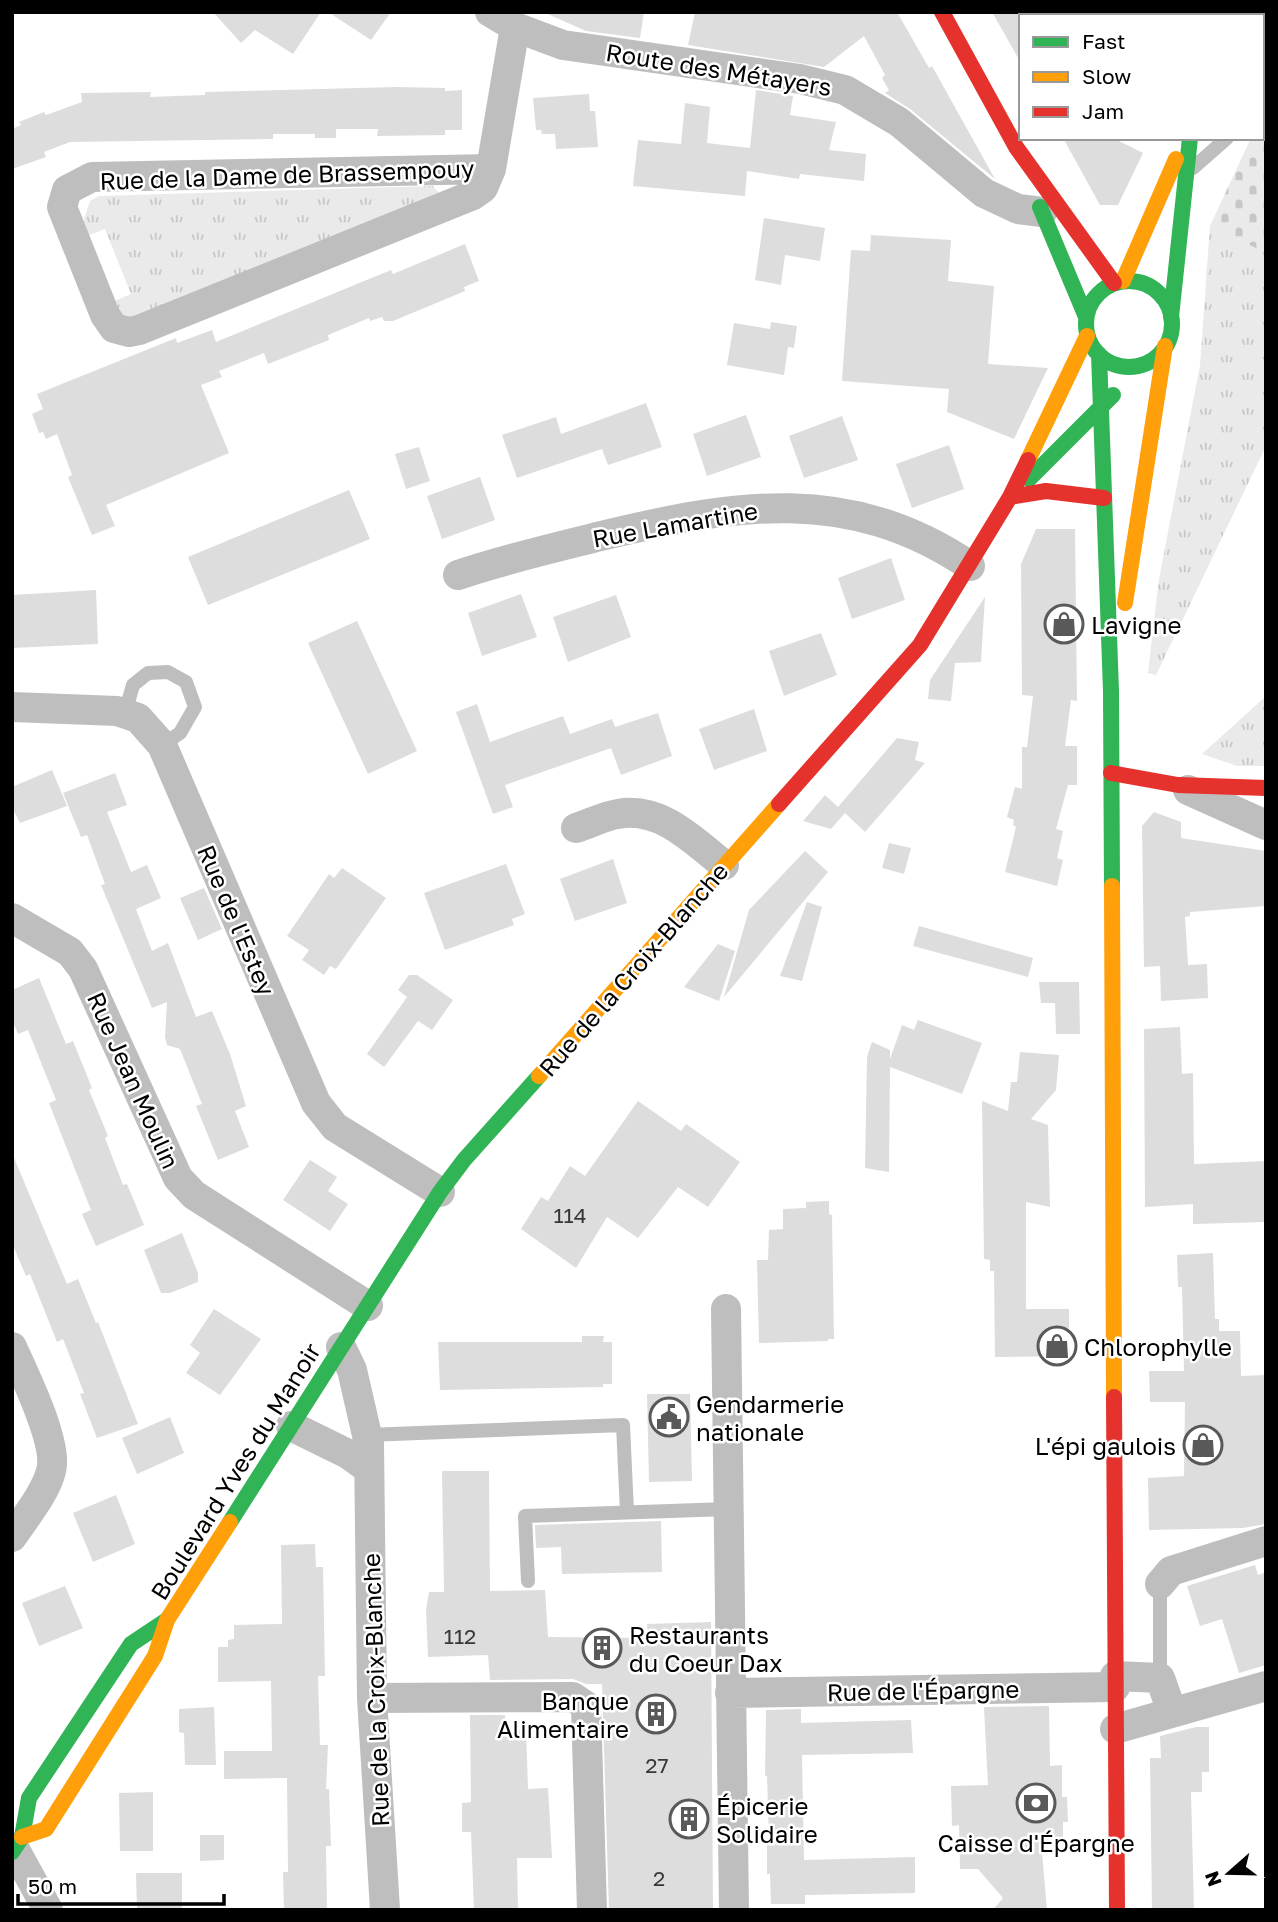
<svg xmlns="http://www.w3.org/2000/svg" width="1278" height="1922" font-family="'Golos Text',sans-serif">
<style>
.grass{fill:url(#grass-tufts)}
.cemetery{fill:url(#cemetery-stones)}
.building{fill:#ddd}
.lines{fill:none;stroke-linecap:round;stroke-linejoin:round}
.lane{stroke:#bebebe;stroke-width:14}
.street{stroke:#bebebe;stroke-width:30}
.fast{stroke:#30b455;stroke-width:16}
.slow{stroke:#ff9f0a;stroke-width:16}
.jam{stroke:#e5322d;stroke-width:16}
.labels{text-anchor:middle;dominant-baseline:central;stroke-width:5;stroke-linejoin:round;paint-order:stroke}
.number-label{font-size:21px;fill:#373737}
.street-label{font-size:24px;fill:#000;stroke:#fff}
.poi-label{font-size:24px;fill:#000;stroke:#fff;text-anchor:start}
</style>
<defs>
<pattern id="grass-tufts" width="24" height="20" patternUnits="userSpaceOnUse" patternTransform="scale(1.75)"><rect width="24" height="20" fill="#eaeaea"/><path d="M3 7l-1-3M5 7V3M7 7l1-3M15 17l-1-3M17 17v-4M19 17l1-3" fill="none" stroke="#c7c7c7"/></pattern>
<pattern id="cemetery-stones" width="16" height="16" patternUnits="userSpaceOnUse" patternTransform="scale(1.75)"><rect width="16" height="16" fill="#eaeaea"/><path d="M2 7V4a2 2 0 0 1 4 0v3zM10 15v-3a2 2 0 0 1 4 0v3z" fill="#c7c7c7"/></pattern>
</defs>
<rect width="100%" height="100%" fill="#fff"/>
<path class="grass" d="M433,186L439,193L435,199L128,319L118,313L112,302L131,294L105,229L87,236L82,225L90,201L99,196Z
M1210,226L1266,253V446L1156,675L1148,673L1159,579L1200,365Z
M1266,696V766H1237L1202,754Z"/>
<path class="cemetery" d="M1266,108V253L1210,226L1251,138H1262V115Z"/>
<path class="building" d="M213,12H321L293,54L255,30L241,43Z
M328,12H391L371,40Z
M543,12H644L640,38L586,31Z
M695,12H897L929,68L932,66L995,179L910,109L885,93L889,90L882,78L885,75L864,36L824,67L688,45Z
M992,12H1021V63Z
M397,87L445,88V91L462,90V130H445V135L377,136L378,129H336V138H315V134H273V139L70,142L44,152L46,157L12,169V129L21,125L19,122L44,112L46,115L82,102L81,93L151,92L150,97L176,96L205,95V92Z
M756,90L793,96L790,115L836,122L829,150L866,154L864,181L800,174L799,179L747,171L745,196L633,186L638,140L681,144L685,103L710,107L707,143L750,148Z
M589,94L590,111H595L598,147L556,149L555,134H542L541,130H536L533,98Z
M1063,138H1113L1143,153L1118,205H1100Z
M764,218L825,228L820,261L785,255L781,285L755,280Z
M871,235L951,240L948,281L994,286L988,364L1048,368L1014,439L947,412L949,389L842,381L851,250L870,251Z
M465,244L479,281L464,287L465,291L393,321H384L382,317L370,321L369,318L328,335L329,340L268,364L264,353L219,371L222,377L201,385L229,453L106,505L115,526L92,535L68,477L72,475L57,434L46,439L43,432L39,433L32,414L43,409L37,394L176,338L177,343L212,330L216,342L391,270L393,274Z
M771,322L797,326L794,348L788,347L784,375L727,365L734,323L770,329Z
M646,403L662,447L608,465L602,449L517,478L502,435L556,417L561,434Z
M746,415L761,457L707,476L693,434Z
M842,416L858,460L804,478L789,436Z
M949,445L964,489L912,508L896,464Z
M419,447L430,481L406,489L395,454Z
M480,477L495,520L442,539L427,496Z
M349,490L370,539L208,605L188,557Z
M1036,529H1075L1077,701L1071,700L1065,746H1077V785H1068L1056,829L1063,831L1057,858L1063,860L1057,886L1005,872L1016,827L1013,825L1014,820L1007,817L1015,787L1022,789V747H1027L1033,696L1022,695L1021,564Z
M891,558L905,600L852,619L838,578Z
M96,590L98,644L12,648V595Z
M521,594L537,637L482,656L468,613Z
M616,595L631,637L568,662L553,617Z
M985,597L981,662L955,663L951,701L928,699L930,680Z
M357,621L417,751L368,774L308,643Z
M821,633L837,675L784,696L769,651Z
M477,704L490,742L563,716L570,734L612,719L615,727L658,713L672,756L621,775L611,748L505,785L513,807L493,814L456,712Z
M754,709L767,751L714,770L699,729Z
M897,738L919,742L915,760L925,763L865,832L845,813L831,829L803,821L825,795L838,807Z
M52,770L67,806L20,823L12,807V787Z
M115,773L127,805L107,812L131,872L147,865L161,898L136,909L152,951L168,943L196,1017L212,1011L230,1054L246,1106L235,1111L249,1147L218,1160L196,1106L202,1104L180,1049L167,1045L165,1037L167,1002L152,1008L101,885L105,884L87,835L81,837L63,793Z
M1154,812L1181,822V838L1266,851V906L1190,912V916L1185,917L1188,965L1207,964L1208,998L1161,1001L1160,966L1144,967L1142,826Z
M889,843L911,848L904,874L882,868Z
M805,851L828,872L724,997L749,910Z
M613,859L627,903L575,921L560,879Z
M506,864L525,914L512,919L514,925L445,950L424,893Z
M342,868L386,898L336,969L330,966L324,975L302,960L309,950L287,936L329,874L334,878Z
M204,888L222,929L198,940L180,898Z
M807,902L822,907L802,981L780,976Z
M919,926L1033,958L1028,977L913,946Z
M718,944L735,951L719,1001L684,987Z
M409,975H417L453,1000L432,1030L418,1021L384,1067L367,1054L407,997L398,990Z
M39,978L66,1044L73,1041L92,1088L89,1090L108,1136L105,1138L123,1185L127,1184L144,1225L96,1246L82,1214L91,1210L49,1103L56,1100L28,1030L18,1034L12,1019V990Z
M1039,982H1079L1080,1034H1056L1055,1003H1041Z
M918,1020L982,1043L962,1094L890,1067L889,1172L865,1168L867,1057L872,1042L890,1050V1059L902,1025L914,1030Z
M1180,1027L1182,1074L1193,1073L1194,1164L1266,1161V1222L1193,1224V1204L1145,1207L1144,1029Z
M1020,1052L1059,1055L1056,1090L1031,1119L1048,1125L1050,1207L1026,1202V1309H1069V1356L995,1357L994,1271H990V1260L984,1259L982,1101L1008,1111L1011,1082H1017Z
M638,1101L681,1131L686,1124L740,1162L708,1207L678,1187L638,1238L607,1217L576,1268L521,1229L541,1197L548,1201L570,1166L585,1176Z
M12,1153L67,1284L78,1279L96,1323L98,1322L138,1424L97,1438L80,1394L84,1393L63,1339L57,1342L30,1274L26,1276L12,1243Z
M310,1160L337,1177L328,1191L348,1204L330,1231L283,1200Z
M829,1201V1214L832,1215L834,1339H828V1341L759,1343L757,1260H768L769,1230L783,1229V1209L806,1208V1202Z
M182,1233L198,1273V1282L170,1293H161L144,1250Z
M1213,1253L1215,1319H1219V1331H1240L1241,1376L1266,1375V1524L1243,1528L1149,1530L1148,1478L1184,1476L1185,1402H1150L1149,1371H1184L1182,1287H1178L1177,1255Z
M214,1309L261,1339L220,1395L186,1373L200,1353L190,1345Z
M582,1336H604L603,1342H612V1384H603V1387L440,1390L438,1342H582Z
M647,1394H690L692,1481L649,1482Z
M170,1417L184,1453L137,1474L122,1438Z
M442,1471H489L490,1591L545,1590L548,1637L648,1638L647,1624L711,1622L713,1909L609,1910L602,1684H586L573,1679L490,1680L488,1655L428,1657L426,1610L429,1592H444Z
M116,1495L135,1544L93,1562L73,1513Z
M661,1521L662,1572L562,1574L561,1547L536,1548L535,1525Z
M315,1544L316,1567H323L325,1676H318L320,1745H328L326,1789H329L331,1846H326L327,1910H284L283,1872H288L287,1778L224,1779V1751H272L271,1681L218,1682V1647H228V1640L234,1639V1625L282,1624L281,1545Z
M1255,1565L1258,1575L1266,1572V1665L1239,1673L1222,1619L1200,1626L1187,1586Z
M65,1586L83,1628L39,1646L22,1603Z
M1049,1706L1050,1766L1062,1765V1797H1067L1068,1822H1063V1840L1041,1841L1047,1910H993L1003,1898L978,1869H960L959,1825L952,1826L951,1786L988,1785L984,1707Z
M214,1707L216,1765H185L184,1733L179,1732V1709Z
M801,1709V1723L911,1720L913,1753L802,1755L804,1860L915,1857V1893L805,1895V1904H771L770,1874H767V1838H769L767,1776H765L766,1710Z
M470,1715H505V1730H526L528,1789L548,1788L552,1858H517L518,1910H474L471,1832H462V1803L471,1802Z
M1196,1727H1209V1772H1202V1792H1191L1194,1910H1152L1150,1758H1161L1160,1736Z
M153,1792V1851H120L119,1793Z
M200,1835H224V1860L200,1861Z
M136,1873H182V1910H137Z"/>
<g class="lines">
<path class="lane" d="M1262,53V73
M1193,168L1227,138
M125,713L133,685L148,673L168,672L186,682L195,707L180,733L162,745
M367,1435L623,1425L627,1512
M528,1581L525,1516L728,1509
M1160,1584V1678"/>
<path class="street" d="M490,12L515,27L563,45L800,79L845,90L899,122L984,193L1018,209L1042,212
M491,169L92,177L67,190L62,207L105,315L114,328L129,332L139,330L473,195L483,188L491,169L515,27
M458,575C505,559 553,548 601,536C735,504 849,484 970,566
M12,707L117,711L138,718L162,745L316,1103L335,1127L440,1192
M1188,790L1266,825
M576,828C589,824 604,816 618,814C660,806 693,840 724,865
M12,918L70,952L83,969L178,1178L194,1195L368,1306
M726,1309L734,1910
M12,1347C24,1374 59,1444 51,1471C46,1492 24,1519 12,1537
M341,1347L352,1370L369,1444L372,1698L385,1910
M291,1426L348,1454L369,1469
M1160,1584L1171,1571L1266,1541
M1115,1676L1160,1678L1172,1712
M730,1693L1115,1687
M372,1698L573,1697L586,1706L592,1910
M1115,1729L1266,1686
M14,1848L48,1910"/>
<path class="fast" d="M1040,207L1086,317
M1086 324a43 43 0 1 1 86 0a43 43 0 1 1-86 0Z
M1171,317L1190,138
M1099,354L1111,691L1112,886
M1029,479L1113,395
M230,1522L440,1192L464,1160L539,1076
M12,1852L22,1837L29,1798L131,1644L167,1620"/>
<path class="slow" d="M1236,16L1238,12
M1123,281L1176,159
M1028,460L1087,336
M1125,603L1165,346
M1112,886L1114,1397
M539,1076L779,804
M22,1837L46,1829L155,1656L167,1620L230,1522"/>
<path class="jam" d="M942,12L1016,147L1114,283
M1010,497L1046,491L1104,498
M1111,773L1178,785L1266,788
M779,804L920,645L1010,497L1028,460
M1114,1397L1117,1910"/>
</g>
<defs>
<symbol id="shop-ring" viewBox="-11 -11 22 22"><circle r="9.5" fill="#fff" stroke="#595959" stroke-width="1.5"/><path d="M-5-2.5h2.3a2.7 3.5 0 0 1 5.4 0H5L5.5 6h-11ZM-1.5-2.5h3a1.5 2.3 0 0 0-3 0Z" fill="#595959"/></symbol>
<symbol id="civic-ring" viewBox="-11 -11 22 22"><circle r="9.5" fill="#fff" stroke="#595959" stroke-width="1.5"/><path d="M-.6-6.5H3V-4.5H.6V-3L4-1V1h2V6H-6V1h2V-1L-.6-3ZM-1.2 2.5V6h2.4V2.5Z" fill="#595959"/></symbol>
<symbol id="building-ring" viewBox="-11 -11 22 22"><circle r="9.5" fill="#fff" stroke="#595959" stroke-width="1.5"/><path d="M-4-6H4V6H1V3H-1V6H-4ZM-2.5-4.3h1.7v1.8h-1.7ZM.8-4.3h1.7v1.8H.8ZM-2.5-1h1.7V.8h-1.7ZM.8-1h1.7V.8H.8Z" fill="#595959"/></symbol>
<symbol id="bank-ring" viewBox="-11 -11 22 22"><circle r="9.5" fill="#fff" stroke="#595959" stroke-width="1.5"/><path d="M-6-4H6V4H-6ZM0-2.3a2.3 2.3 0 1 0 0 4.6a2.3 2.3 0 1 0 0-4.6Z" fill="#595959"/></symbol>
</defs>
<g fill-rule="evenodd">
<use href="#shop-ring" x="1042" y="602" width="44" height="44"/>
<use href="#shop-ring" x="1035" y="1324" width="44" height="44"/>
<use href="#civic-ring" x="647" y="1395" width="44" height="44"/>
<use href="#shop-ring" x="1181" y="1423" width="44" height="44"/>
<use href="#building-ring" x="580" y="1626" width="44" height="44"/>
<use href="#building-ring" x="634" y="1692" width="44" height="44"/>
<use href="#bank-ring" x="1014" y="1781" width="44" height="44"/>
<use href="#building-ring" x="667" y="1797" width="44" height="44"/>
</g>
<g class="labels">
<g class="number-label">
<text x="570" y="1215">114</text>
<text x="460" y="1636">112</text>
<text x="657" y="1765">27</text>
<text x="659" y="1878">2</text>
</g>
<g class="street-label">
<text transform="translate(719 69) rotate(9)">Route des Métayers</text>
<text transform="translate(287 174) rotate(-2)">Rue de la Dame de Brassempouy</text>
<text transform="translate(675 524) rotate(-10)">Rue Lamartine</text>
<text transform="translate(237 920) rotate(67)">Rue de l'Estey</text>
<text transform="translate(633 969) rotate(-49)">Rue de la Croix-Blanche</text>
<text transform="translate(134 1080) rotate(66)">Rue Jean Moulin</text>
<text transform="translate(235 1471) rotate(-58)">Boulevard Yves du Manoir</text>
<text transform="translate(375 1690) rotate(-92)">Rue de la Croix-Blanche</text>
<text transform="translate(923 1690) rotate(-1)">Rue de l'Épargne</text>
</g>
<g class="poi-label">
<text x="1091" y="624">Lavigne</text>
<text x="1084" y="1346">Chlorophylle</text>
<text x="696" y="1403">Gendarmerie<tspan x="696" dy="28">nationale</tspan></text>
<text x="1176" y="1445" text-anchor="end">L'épi gaulois</text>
<text x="629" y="1634">Restaurants<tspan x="629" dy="28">du Coeur Dax</tspan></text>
<text x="629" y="1700" text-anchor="end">Banque<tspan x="629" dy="28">Alimentaire</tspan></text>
<text x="716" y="1805">Épicerie<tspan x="716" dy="28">Solidaire</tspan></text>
<text x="1036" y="1842" text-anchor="middle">Caisse d'Épargne</text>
</g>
</g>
<rect width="1278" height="1922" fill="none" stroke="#000000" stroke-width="28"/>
<rect x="1019" y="14" width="245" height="126" fill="#ffffff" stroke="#999999" stroke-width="2"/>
<rect x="1033" y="37" width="35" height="10" fill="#30b455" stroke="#999999" stroke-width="2"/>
<text x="1082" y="49" font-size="21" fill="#000000">Fast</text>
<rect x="1033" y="72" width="35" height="10" fill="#ff9f0a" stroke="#999999" stroke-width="2"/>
<text x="1082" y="84" font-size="21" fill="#000000">Slow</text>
<rect x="1033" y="107" width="35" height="10" fill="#e5322d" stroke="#999999" stroke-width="2"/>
<text x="1082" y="119" font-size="21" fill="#000000">Jam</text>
<g transform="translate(1229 1873) rotate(250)" stroke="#ffffff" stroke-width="5" paint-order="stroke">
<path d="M0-5L12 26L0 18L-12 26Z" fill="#000000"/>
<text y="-10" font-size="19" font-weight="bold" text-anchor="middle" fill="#000000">N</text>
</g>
<path d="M18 1894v10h206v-10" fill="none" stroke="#000000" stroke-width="3.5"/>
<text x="28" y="1894" font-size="21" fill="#000000" stroke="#ffffff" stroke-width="5" paint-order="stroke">50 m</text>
</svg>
